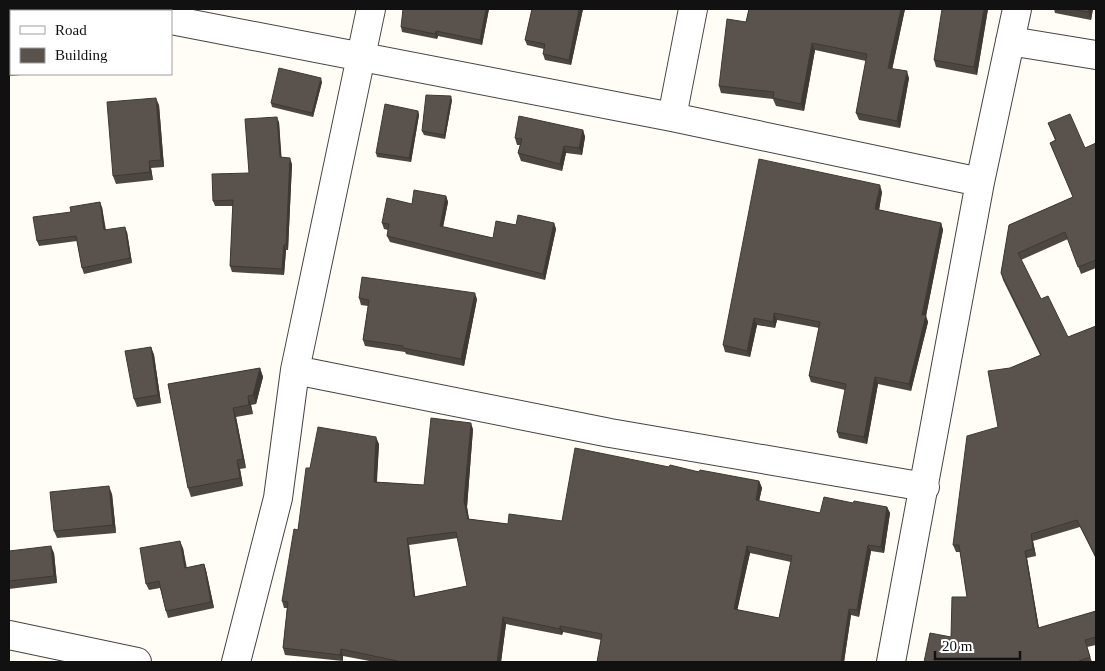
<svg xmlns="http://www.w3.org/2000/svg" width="1105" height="671" font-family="'Times New Roman',serif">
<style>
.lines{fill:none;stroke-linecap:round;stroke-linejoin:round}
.street-casing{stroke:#444;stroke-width:30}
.street{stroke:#fff;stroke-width:28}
.wall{fill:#4d4742;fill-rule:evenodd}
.shaded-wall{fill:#3f3936}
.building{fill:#5a524d;stroke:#3f3936;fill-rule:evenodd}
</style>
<rect width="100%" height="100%" fill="#fffdf5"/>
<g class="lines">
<defs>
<path id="street" d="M111,9L125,11
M171,20L672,117L980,182
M1010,41L1096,55
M672,117L693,9
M295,370L610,433L925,487
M9,635L137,662
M236,662L278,498L295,370L371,9
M891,662L980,182L1017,9"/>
</defs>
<use href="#street" class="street-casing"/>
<use href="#street" class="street"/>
</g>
<path class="wall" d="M9,9H26V11H11V74H23L22,75L9,76Z
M489,9L482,45L438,36L437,39L402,32L401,27Z
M532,9H583L571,65L545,60L543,54L544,49L527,45L525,40Z
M749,9H905L892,69L909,78L900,128L859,120L856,113L866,61L815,50L804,111L776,106L773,99L721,93L719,86L746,22Z
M988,9L977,75L936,67L934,60Z
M1054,9H1093L1091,20L1055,13Z
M322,82L313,117L272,107L271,103Z
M452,100L445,139L424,135L422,131Z
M159,105L164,167L151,168L153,180L116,184L113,176Z
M418,111L419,115L411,162L377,157L376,153Z
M279,122L281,157L292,164L288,250H286L284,275L232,272L230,266L233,206H215L213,201L249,173Z
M1048,123L1085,148L1096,143V268L1081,274L1068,239L1021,260L1041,299L1068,337L1096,326V559L1080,527L1033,541L1036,556L1027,558L1039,628L1096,611V645L1087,647L1092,662H924L951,637L967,597L960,552H956L953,545L998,427L1010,368L1040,355L1003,280L1001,273L1009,225L1073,197L1050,143L1055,140Z
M583,130L585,137L582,155L566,153L562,171L521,161L518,153L520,145H517L515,138Z
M882,192L879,210L941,223L943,230L926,316L928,322L911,391L878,384L867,444L839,438L837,432L845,390L811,382L809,376L819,328L777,320L775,328L757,325L750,357L725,352L723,345Z
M446,196L448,202L443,227L493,238L516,225L554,223L556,229L545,280L390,242L387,236L388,230L384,229L382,223L412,204Z
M102,207L106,230L127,232L132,263L84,274L82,268L77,241L39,246L37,241L71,212Z
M359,298L477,299L464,366L406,354L405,352L365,346L363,340L368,306L361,305Z
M151,347L154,355L161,403L137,407L134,399Z
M260,368L263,377L256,404L251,405L253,414L236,417L246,468L240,469L243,486L191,497L188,488L168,384Z
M473,429L467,507L469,519L508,524L562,521L669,467L759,481L762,488L759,501L820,513L853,503L887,507L890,513L884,553L871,551L859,617L851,615L844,662H597L601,640L563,632L562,635L506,624L501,662H375L343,656V661L285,655L283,648L287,608H284L282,601L298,530L310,468L379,444L377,482L424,485ZM458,538L467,586L415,597L409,545ZM750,553L791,562L779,618L737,610Z
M112,494L116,533L57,538L54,531Z
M183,548L186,568L204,564L206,570L214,608L168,618L166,611L160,588L149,590L146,584Z
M9,551L54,553L57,583L9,589Z"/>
<path class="shaded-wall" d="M486,9H489L482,45L480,40Z
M579,9H583L571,65L569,60Z
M901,9H905L891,75L888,68Z
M984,9H988L977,75L974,67Z
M1089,9H1093L1091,20L1088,12Z
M436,31L438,36L437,39L435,34Z
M812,43L815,50L804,111L801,104Z
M907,71L909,78L900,128L897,121Z
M321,78L322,82L313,117L312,113Z
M451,96L452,100L445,139L444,135Z
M156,98L159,105L164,167L161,160Z
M418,111L419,115L411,162L409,158Z
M277,117L279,122L282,163L280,157Z
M583,130L585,137L582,155L579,148Z
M564,146L566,153L562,171L560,164Z
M290,158L292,164L288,250L286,245Z
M149,161L151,168L153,180L150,172Z
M880,185L882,192L878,216L875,209Z
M446,196L448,202L442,232L440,226Z
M100,202L102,207L106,235L104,230Z
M554,223L556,229L545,280L543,274Z
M941,223L943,230L926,316L928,322L911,391L909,384Z
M125,227L127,232L132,263L130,258Z
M284,245L286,250L284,275L282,269Z
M475,293L477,299L464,366L461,359Z
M774,313L777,320L775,328L773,322Z
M754,318L757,325L750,357L747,351Z
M151,347L154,355L161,403L158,395Z
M260,368L263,377L256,404L253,395Z
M875,377L878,384L867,444L864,437Z
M248,396L251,405L253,414L249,405Z
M233,408L236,417L246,468L243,459Z
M471,423L473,429L467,507L470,525L468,519L464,501Z
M376,437L379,444L376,488L374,482Z
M237,460L240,469L243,486L240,478Z
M759,481L762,488L758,506L756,500Z
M109,486L112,494L116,533L113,525Z
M887,507L890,513L884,553L881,547Z
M1031,534L1033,541L1036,556L1033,549Z
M407,538L409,545L416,603L414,597Z
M180,541L183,548L188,574L185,568Z
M868,545L871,551L859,617L857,610Z
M51,546L54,553L57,583L54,576Z
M747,546L750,553L736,616L734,609Z
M1025,551L1027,558L1040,635L1038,628Z
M204,564L206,570L214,608L211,602Z
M849,609L851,615L844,662H841Z
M503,617L506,624L501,662H497Z
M560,626L563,632L562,635L560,629Z
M341,649L343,656V661L340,655Z"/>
<path class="building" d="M9,9H24V11H11V71H9Z
M403,9H486L480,40L436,31L435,34L401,27Z
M532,9H579L569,60L543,54L545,44L525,40Z
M749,9H901L888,68L907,71L897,121L856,113L867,54L812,43L801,104L773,98L774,92L719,86L727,19L746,22Z
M942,9H984L974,67L934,60Z
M1070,9H1089L1088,12Z
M279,68L321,78L312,113L271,103Z
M426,95L451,96L444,135L422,131Z
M156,98L161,160L149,161L150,172L113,176L107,102Z
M385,104L418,111L409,158L376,153Z
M1070,114L1085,148L1096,143V260L1078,267L1065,232L1018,253L1041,299L1048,296L1068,337L1096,326V557L1077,520L1031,534L1033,549L1025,551L1038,628L1096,611V637L1085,640L1090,657L1079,661V662H924L930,633L951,637L952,597H967L959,545H953L967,436L998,427L988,371L1010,368L1041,355L1001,273L1009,225L1073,197L1050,143L1056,140L1048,123Z
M519,116L583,130L579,148L564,146L560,164L518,153L522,139L515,138Z
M277,117L280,157L290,158L286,245H284L282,269L230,266L233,200L213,201L212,174L249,173L245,119Z
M759,159L880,185L875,209L941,223L922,315H926L909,384L875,377L864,437L837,432L846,384L809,376L820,322L774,313L773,322L754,318L747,351L723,345Z
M414,190L446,196L440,226L493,238L496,221L516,225L518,215L554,223L543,274L387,236L389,224L382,223L387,198L412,204Z
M100,202L104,230L125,227L130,258L82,268L76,236L37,241L33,217L71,212L70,207Z
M362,277L475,293L461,359L403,348V346L363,340L369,300L359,298Z
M151,347L158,395L134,399L125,351Z
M260,368L253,395L248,396L249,405L233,408L243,459L237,460L240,478L188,488L168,384Z
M431,418L471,423L464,501L468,519L508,524L509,514L562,521L575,448L669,467L670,465L699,472L700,470L759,481L756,500L820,513L824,497L853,503L854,501L887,507L881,547L868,545L857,610L849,609L841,662H597L602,634L560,626V629L503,617L497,662H402L341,649L340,655L283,648L288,602L282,601L294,529L298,530L306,468H310L318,427L376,437L374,482L424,485ZM456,532L467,586L414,597L407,538ZM747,546L792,556L779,618L734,609Z
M109,486L113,525L54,531L50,492Z
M180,541L185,568L204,564L211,602L166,611L159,581L146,584L140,548Z
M51,546L54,576L9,581V551Z"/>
<rect width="1105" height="671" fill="none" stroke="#111111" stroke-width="20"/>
<rect x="10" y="10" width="162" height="65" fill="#ffffff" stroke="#a0a0a0"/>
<rect x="20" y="26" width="25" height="8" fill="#ffffff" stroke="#a0a0a0"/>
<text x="55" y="35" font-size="15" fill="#111111">Road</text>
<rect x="20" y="48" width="25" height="15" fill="#5a524d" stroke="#a0a0a0"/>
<text x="55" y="60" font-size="15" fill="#111111">Building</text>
<path d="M935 651v8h85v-8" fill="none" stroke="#111111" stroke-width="2.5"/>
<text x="942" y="651" font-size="15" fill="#111111" stroke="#ffffff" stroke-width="4" paint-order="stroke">20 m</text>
</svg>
